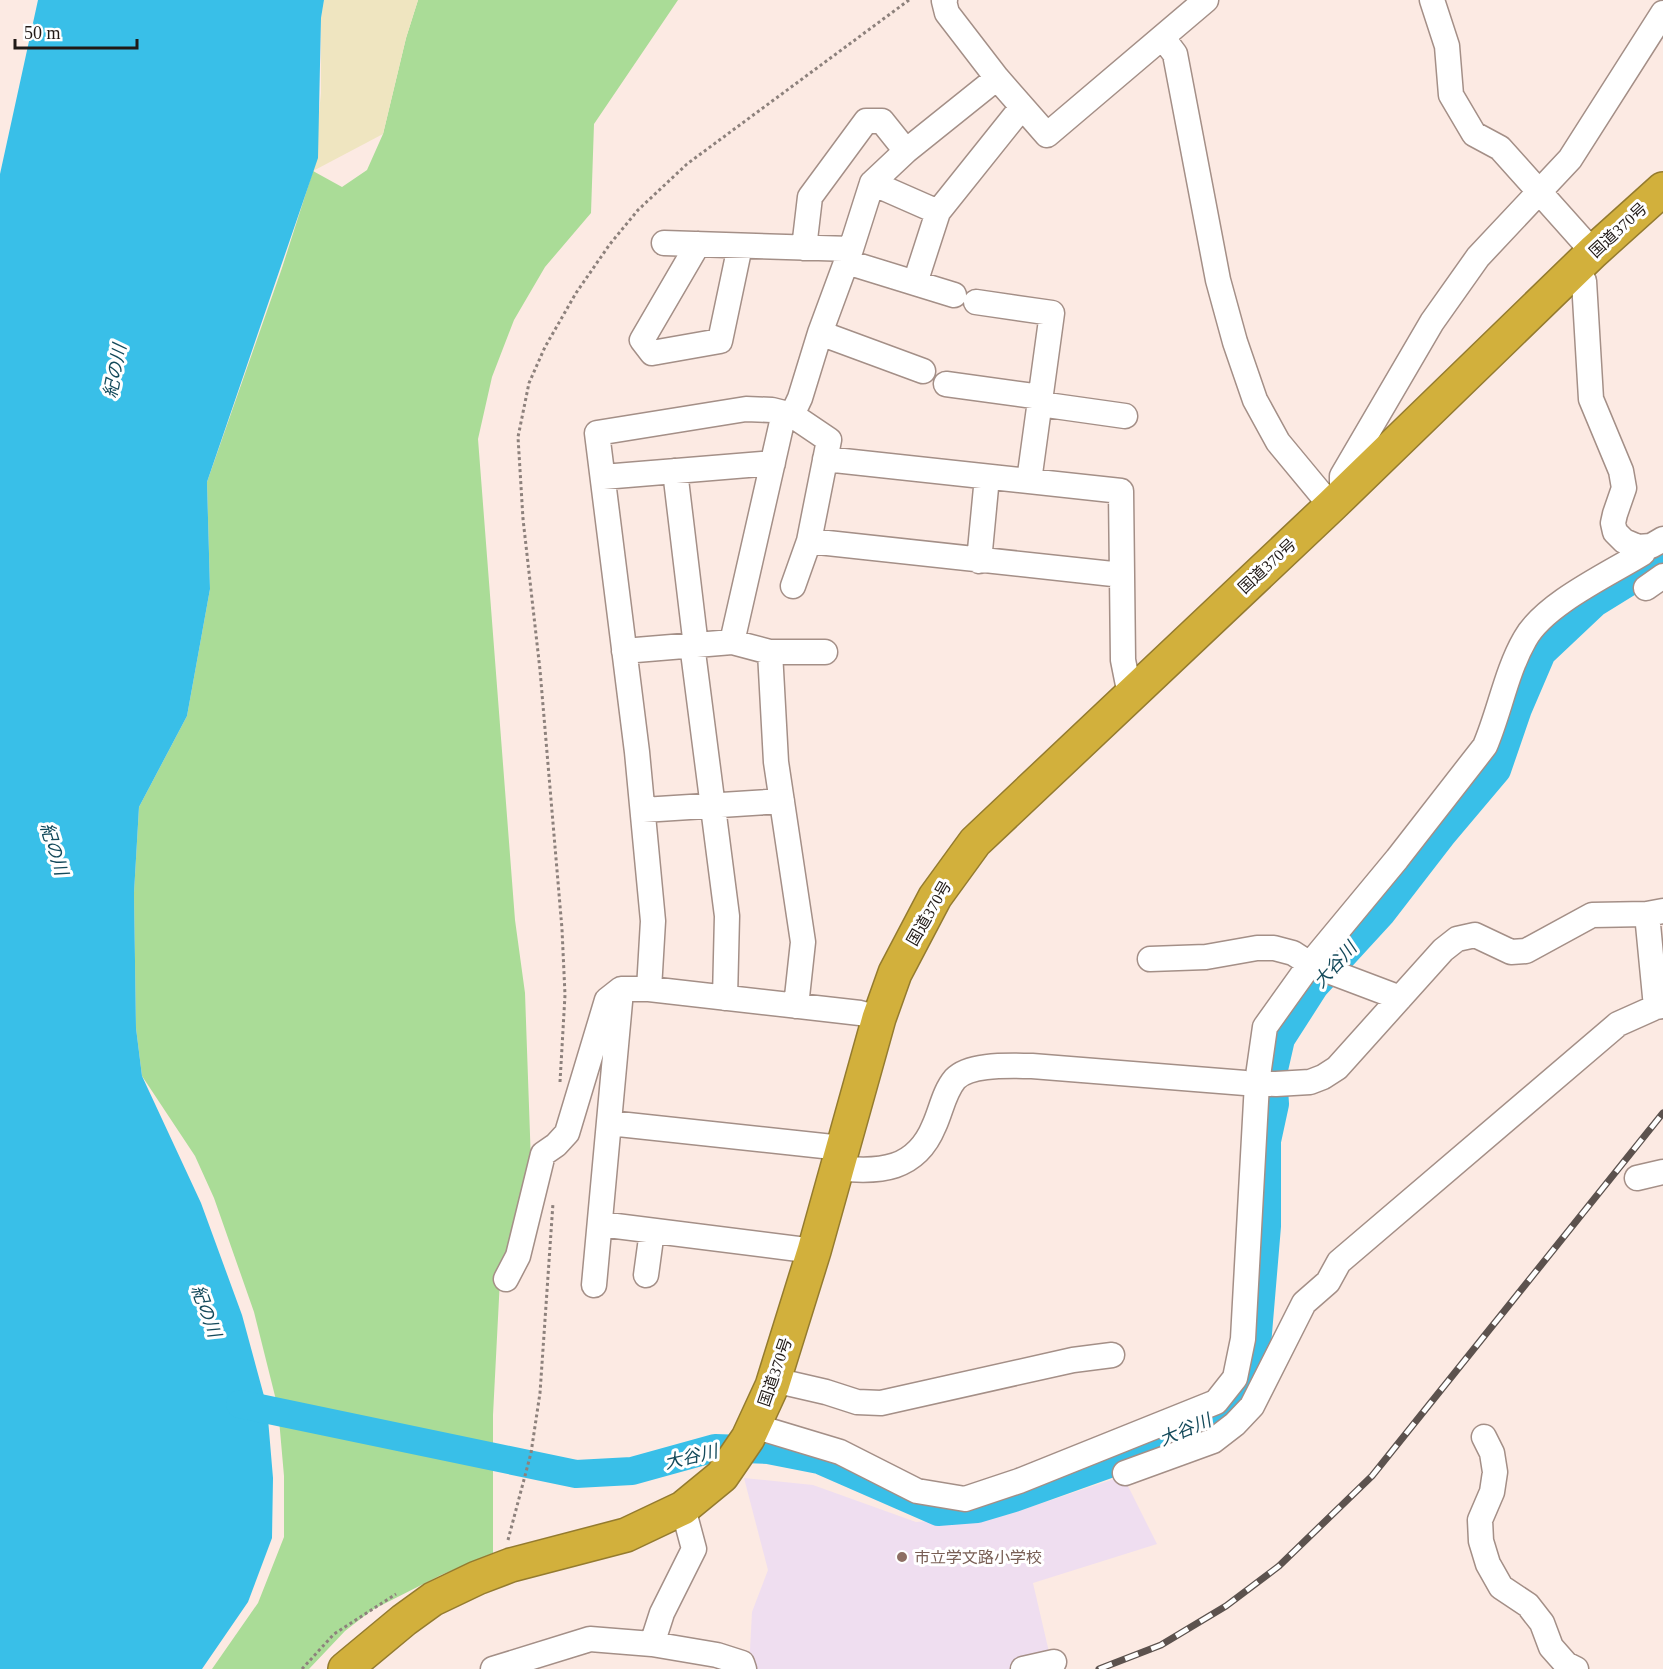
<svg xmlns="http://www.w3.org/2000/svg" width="1663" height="1669" font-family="'Times New Roman','Noto Sans JP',serif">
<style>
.education{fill:#efdef0}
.green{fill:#aadc97}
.sand{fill:#efe5c0}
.water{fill:#39bfe8}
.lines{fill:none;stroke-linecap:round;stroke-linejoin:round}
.river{stroke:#39bfe8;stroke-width:28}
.minor-casing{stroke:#a48f87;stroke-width:27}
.highway-casing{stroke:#947b2f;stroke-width:36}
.path{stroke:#8d817c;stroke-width:3;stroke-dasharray:3 3;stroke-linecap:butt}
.minor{stroke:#fff;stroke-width:24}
.highway{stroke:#d2b03c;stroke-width:33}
.rail-casing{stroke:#5c524e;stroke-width:7}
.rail{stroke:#fff;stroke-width:4.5;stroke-dasharray:14;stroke-linecap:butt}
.education-dot{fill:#8d6e63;stroke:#fff;stroke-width:2}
.labels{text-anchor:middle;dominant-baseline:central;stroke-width:6;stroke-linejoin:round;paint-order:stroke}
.street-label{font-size:16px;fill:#201916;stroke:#fff}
.education-label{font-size:16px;fill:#785e54;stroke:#fff;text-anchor:start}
.water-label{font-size:18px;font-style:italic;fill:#144a5b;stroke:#fff}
</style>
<rect width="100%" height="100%" fill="#fceae3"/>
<path class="education" d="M1123,1476L1157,1544L1033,1583L1052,1665L1035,1669H749L752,1612L768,1570L744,1478L813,1485L916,1522L1006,1515Z"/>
<path class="green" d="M418,0H678L594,124L591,213L545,267L514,320L492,377L478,439L515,920L525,993L531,1163L500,1279L493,1415V1553L441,1575L372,1610L345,1631L309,1669H212L258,1603L284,1537V1476L278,1408L254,1312L214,1198L195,1156L142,1076L136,1028L134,893L139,807L187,716L210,589L207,482L282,268L313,171L342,187L367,170L383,134L406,38Z"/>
<path class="sand" d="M324,0H418L406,38L383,134L313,171L321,93V18Z"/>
<path class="water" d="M38,0H324L321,18L318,158L207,482L210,589L187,716L139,807L134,893L136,1028L142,1076L201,1203L242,1315L267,1407L273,1478L272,1538L248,1602L202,1669H0V174Z"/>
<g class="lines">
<path class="river" d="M240,1404L576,1474L632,1471L715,1448L768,1450L819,1460L938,1512L977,1509L1014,1498L1112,1463L1215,1419L1246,1395L1256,1357L1267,1226V1141L1275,1104L1273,1074L1281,1039L1315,986L1382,913L1443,834L1497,770L1518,709L1542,653L1595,603L1663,561"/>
<defs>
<path id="minor" d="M945,0L944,1L947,13L997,78L1047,135L1206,0
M1432,0L1447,46L1451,95L1474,134L1500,148L1593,252
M1163,38L1175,54L1218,280L1235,342L1255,400L1278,442L1331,506
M872,183L938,212
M664,243L851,249
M698,244L642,340L652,353L720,341L740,246
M804,248L810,197L866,121H882L906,151
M847,262L954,295
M1575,271L1584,281L1591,399L1621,471L1624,488L1615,514L1613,523L1615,532L1624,541L1638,547L1651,546L1663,539
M915,283L938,212L1022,107
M976,302L1052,313L1029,481
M820,333L923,371
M946,384L1041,397
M1040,404L1125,416
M792,415L800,398L820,333L851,249L872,183L906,151L997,78
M825,459L1121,491L1123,660L1130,695
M675,471L695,638L693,652L727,916L725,998
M603,477L773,463
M1342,495V476L1432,322L1478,257L1570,159L1663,13
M809,541L1122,575
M979,561L987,477
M1646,588L1663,576
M732,642L784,413
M624,651L732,642L770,652H825
M770,652L776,762L803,942L796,1006
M643,810L782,801
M1647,914L1656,1007
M1150,959L1206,957L1257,948H1274L1293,953L1310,964L1400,998
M649,989L653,921L637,752L597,433L746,409L772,410L792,415L829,440L809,541L793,586
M609,1123L842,1148
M837,1168C880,1173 916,1170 934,1126C941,1111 944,1092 955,1079C970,1063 1012,1066 1032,1066L1245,1083L1276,1084L1310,1082L1323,1077L1337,1068L1443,950L1457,939L1475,935L1511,952L1526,951L1592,915L1647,914L1663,911
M1637,1178L1663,1172
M600,1224L814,1251
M646,1275L652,1231
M506,1279L518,1256L543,1154L556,1145L567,1133L607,1000L621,989H649L860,1013L879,1018
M594,1285L621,991
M774,1380L826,1392L857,1402L881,1403L1073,1360L1112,1355
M754,1426L840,1452L917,1491L965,1499L1019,1481L1216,1402L1235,1378L1243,1339L1257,1083L1265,1027L1310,964L1397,859L1485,746C1500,711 1506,672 1525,639C1544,604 1609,574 1643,553L1645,547
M1484,1437L1492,1453L1495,1472L1492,1492L1480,1520L1481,1541L1488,1564L1501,1587L1528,1605L1542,1623L1551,1647L1566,1664L1576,1669
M1125,1473L1213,1441L1235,1424L1252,1406L1304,1303L1328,1282L1339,1262L1618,1024L1656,1007L1663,1006
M652,1644L662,1613L694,1549L683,1508
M493,1669L590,1639L652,1644L717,1655L742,1663L744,1669
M1023,1669L1054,1662"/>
<path id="highway" d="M345,1669L404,1620L433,1599L477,1578L511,1565L626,1535L683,1508L722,1476L748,1438L772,1386L814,1251L879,1018L895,973L935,897L975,842L1331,506L1593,252L1663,189"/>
</defs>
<use href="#minor" class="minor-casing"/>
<use href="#highway" class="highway-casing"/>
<path class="path" d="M560,1082L565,995L562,929L540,670L523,519L518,437L529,383L545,347L576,293L610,244L638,210L687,164L909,0
M508,1540L531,1453L540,1393L553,1203
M302,1669L334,1634L396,1594"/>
<use href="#minor" class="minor"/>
<use href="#highway" class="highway"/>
<defs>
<path id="rail" d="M1099,1669L1161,1645L1226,1606L1279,1566L1372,1476L1663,1113"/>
</defs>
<use href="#rail" class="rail-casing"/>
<use href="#rail" class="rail"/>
</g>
<circle class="education-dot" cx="902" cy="1557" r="6"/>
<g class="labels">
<g class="street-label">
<text transform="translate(1618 230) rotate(-43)">国道370号</text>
<text transform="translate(1267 566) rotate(-43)">国道370号</text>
<text transform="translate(929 913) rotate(-60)">国道370号</text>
<text transform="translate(775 1372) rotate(-71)">国道370号</text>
</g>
<g class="education-label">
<text x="914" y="1557">市立学文路小学校</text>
</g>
<g class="water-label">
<text transform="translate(115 371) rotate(-79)">紀の川</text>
<text transform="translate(54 849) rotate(73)">紀の川</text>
<text transform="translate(1335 965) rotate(-48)">大谷川</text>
<text transform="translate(206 1311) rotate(70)">紀の川</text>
<text transform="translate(1185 1430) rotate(-23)">大谷川</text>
<text transform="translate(691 1457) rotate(-13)">大谷川</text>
</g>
</g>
<path d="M15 39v9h122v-9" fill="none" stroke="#201916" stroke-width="3"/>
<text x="24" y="39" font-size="18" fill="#201916" stroke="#ffffff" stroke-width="4.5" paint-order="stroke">50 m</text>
</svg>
